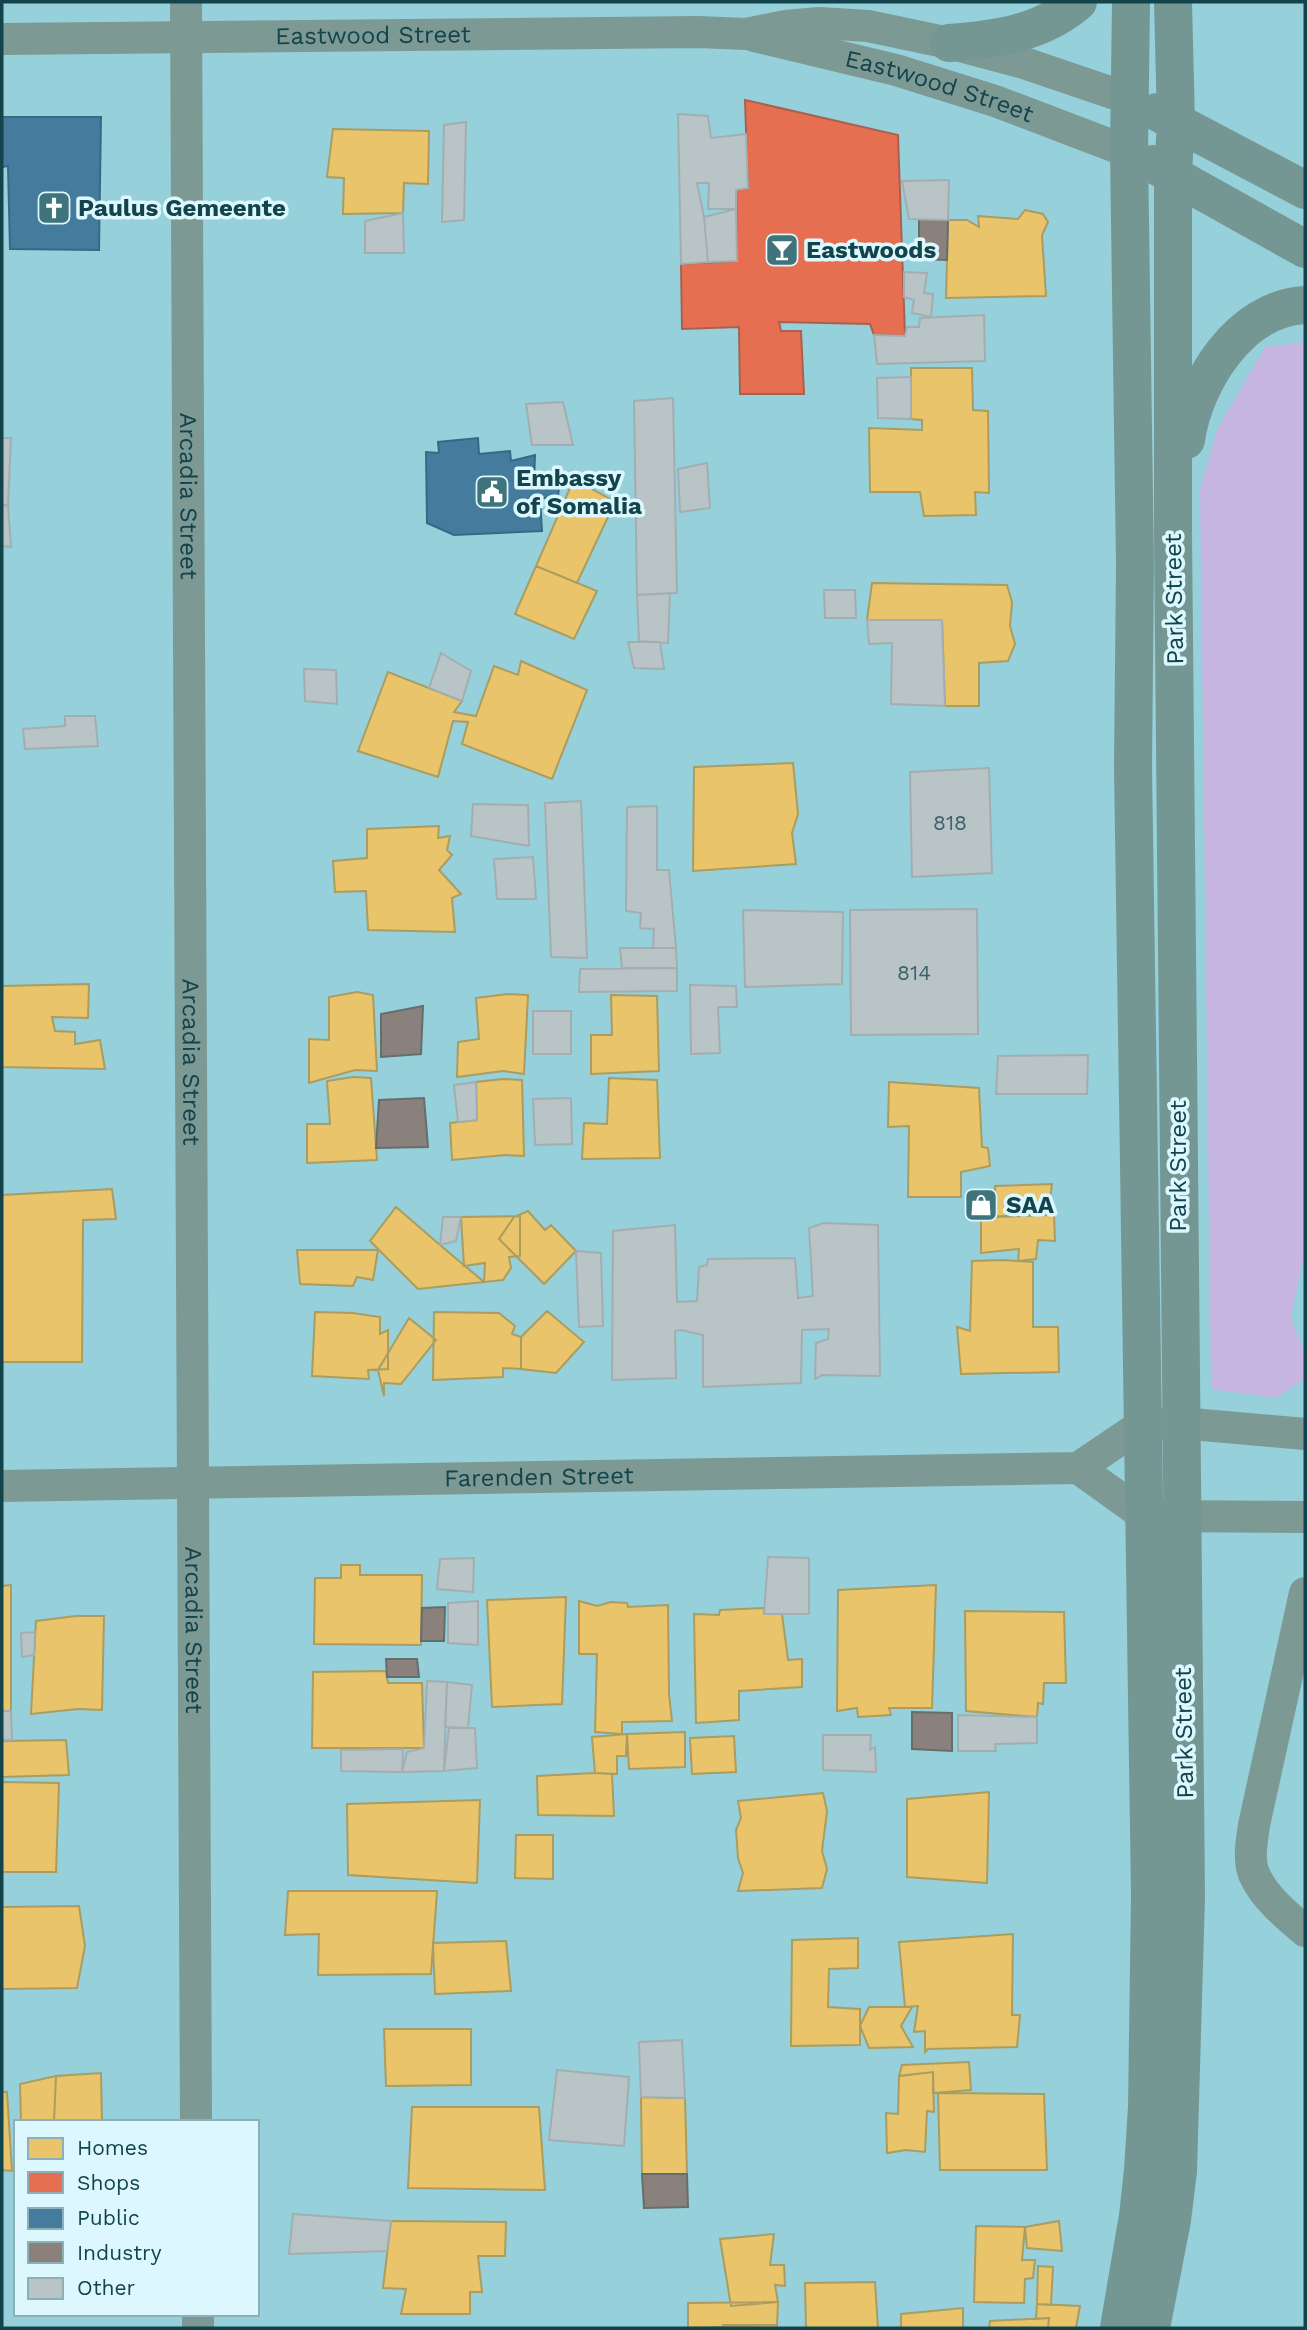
<svg xmlns="http://www.w3.org/2000/svg" width="1307" height="2330" font-family="'Work Sans',sans-serif">
<style>
.green{fill:#c7b6e2}
.homes{fill:#e9c46a;stroke:#a99d61;stroke-width:2}
.shops{fill:#e76f51;stroke:#a7624f;stroke-width:2}
.public{fill:#457b9d;stroke:#366a84;stroke-width:2}
.industry{fill:#8a817c;stroke:#666e6d;stroke-width:2}
.building{fill:#b8c4c6;stroke:#a3aeb1;stroke-width:2}
.lines{fill:none;stroke-linecap:round;stroke-linejoin:round}
.street{stroke:#7d9994;stroke-width:32}
.secondary{stroke:#759793;stroke-width:38}
.labels{text-anchor:middle;dominant-baseline:central;stroke-width:7;stroke-linejoin:round;paint-order:stroke}
.number-label{font-size:21px;fill:#3c636a}
.street-label{font-size:24px;fill:#13434b;stroke:#dcf8fe}
.poi-label{font-size:24px;font-weight:bold;fill:#13434b;stroke:#dcf8fe;text-anchor:start}
</style>
<rect width="100%" height="100%" fill="#95d0db"/>
<path class="green" d="M1305,342V1251L1291,1317L1305,1355V1379L1275,1398L1211,1389L1200,490L1217,430L1265,347Z"/>
<path class="homes" d="M333,129L429,131L428,184L404,183L403,213L343,214L344,178L327,177Z
M1025,210L1043,214L1048,222L1042,235L1046,296L946,298L948,220H967L979,227L978,216L1018,219Z
M911,368H972L973,410L988,411L989,493L975,492L976,515L924,516L920,492H870L869,428L922,430V420L911,419Z
M574,479L615,502L577,583L536,566Z
M536,566L597,591L574,639L515,614Z
M872,583L1007,585L1012,602L1010,626L1015,644L1008,661L979,663V706H945L942,620H867Z
M521,661L587,690L552,779L462,744L468,722L453,721L438,777L358,751L388,672L462,701L454,712L476,716L494,666L518,675Z
M793,763L798,814L792,833L796,864L693,871L694,767Z
M439,826L438,838L450,836L447,850L452,855L439,870L461,894L452,898L455,932L368,930L366,891L335,892L333,861L367,858V829Z
M89,984L88,1018L52,1017L55,1031L75,1032V1044L100,1040L105,1069L2,1067V986Z
M357,992L373,995L377,1071L355,1070L309,1083V1039L329,1040V997Z
M507,994L528,995L524,1074L503,1071L457,1077L458,1042L479,1039L476,998Z
M611,995L657,996L659,1071L591,1074V1035H612Z
M353,1077L371,1078L377,1160L307,1163V1124H330L327,1081Z
M609,1078L657,1080L660,1158L582,1159L584,1123L607,1124Z
M503,1079L522,1080L524,1156L505,1155L452,1160L450,1123L477,1120L476,1082Z
M889,1082L979,1088L982,1147L988,1148L990,1166L961,1172V1197H908L909,1126L888,1127Z
M1052,1184L1048,1215L996,1217L995,1186Z
M112,1189L116,1219L83,1220L82,1362H2V1195Z
M396,1207L440,1245L484,1282L418,1289L370,1241Z
M528,1211L545,1230L551,1225L576,1251L544,1284L499,1239L514,1217Z
M1054,1214L1055,1241L1038,1240L1036,1259L1018,1261L1019,1249L981,1253V1217Z
M520,1216V1256L509,1257L511,1268L503,1280L484,1282L485,1263L464,1266L461,1217Z
M297,1250H378L373,1280L357,1277L353,1286L300,1284Z
M1002,1260L1033,1262V1327H1058L1059,1372L961,1374L957,1327L970,1331L972,1261Z
M547,1311L584,1342L556,1373L521,1369V1337Z
M315,1312L353,1313L380,1317V1334L388,1330V1369L368,1370L369,1379L312,1376Z
M434,1312L499,1313L515,1326L512,1334L521,1337V1369L503,1368V1377L433,1380Z
M409,1318L436,1340L401,1384L384,1383V1396L378,1370Z
M341,1565H360V1575H422L421,1645L314,1644L315,1578H341Z
M11,1585V1711H2V1586Z
M936,1585L932,1708H889L891,1715L858,1717L857,1708L837,1711L838,1590Z
M566,1597L562,1704L492,1707L487,1600Z
M579,1601L597,1606L611,1602L627,1603L628,1607L668,1605L669,1694L672,1721L622,1722V1734L595,1732L597,1654H579Z
M764,1608V1614H782L788,1660L802,1659V1687L739,1691V1720L696,1723L694,1614L719,1615L720,1610Z
M965,1611L1064,1612L1066,1683H1044L1043,1704L1038,1703L1037,1717L966,1711Z
M76,1616H104L102,1710L78,1709L31,1714L36,1621Z
M386,1671L388,1683H422L424,1748H312L313,1672Z
M685,1732V1767L629,1769L627,1734Z
M627,1734L626,1756H617V1774L595,1773L592,1737Z
M734,1736L736,1772L692,1774L690,1738Z
M66,1740L69,1775L2,1777V1741Z
M595,1773L612,1774L614,1816L538,1815L537,1776Z
M2,1782L59,1783L56,1872H2Z
M989,1792L987,1883L907,1877V1799Z
M823,1793L827,1811L822,1851L827,1869L822,1888L738,1891L743,1873L738,1858L736,1830L741,1818L738,1801Z
M480,1800L477,1883L348,1875L347,1804Z
M516,1835H553V1879L515,1878Z
M288,1891H437L431,1974L318,1975L319,1934L285,1935Z
M79,1906L85,1946L77,1988L2,1989V1907Z
M1013,1934L1012,2015H1020L1017,2047L928,2049L925,2052V2031L914,2032L918,2006L905,2007L899,1942Z
M858,1938V1968L829,1969L828,2007L860,2009V2045L791,2046L792,1940Z
M506,1941L511,1991L435,1994L433,1943Z
M869,2007H912L901,2026L913,2047L869,2048L860,2026Z
M384,2029H471V2085L386,2086Z
M969,2062L971,2090L933,2093V2072L899,2076L902,2065Z
M933,2072L934,2112L927,2111L925,2152L906,2150L887,2153L886,2113L898,2114L899,2076Z
M101,2073L102,2122H54L56,2076Z
M56,2076L54,2122H21L20,2084Z
M2,2092H7L12,2171L2,2170Z
M938,2093L1044,2094L1047,2170H940Z
M641,2097L685,2098L687,2174H642Z
M412,2107H539L545,2190L408,2188Z
M391,2221L506,2222L505,2256H478L482,2292H470V2314H401L406,2289L383,2288Z
M1059,2221L1062,2251L1027,2248L1025,2227Z
M976,2226L1025,2227L1022,2260H1035L1033,2278L1025,2279L1024,2303L974,2302Z
M774,2234L770,2265H784L785,2286L775,2285L778,2302L731,2306L720,2239Z
M1038,2266L1053,2267L1051,2305L1037,2304Z
M875,2282L878,2328H806L805,2283Z
M778,2302L777,2325L688,2328V2303Z
M1037,2304L1080,2306L1076,2328H1048L1049,2318L1036,2319Z
M963,2308V2328H901V2314Z
M1049,2318L1048,2328H989L990,2321Z
M723,2325H777V2328H724Z"/>
<path class="shops" d="M745,100L898,135L905,336L874,335L870,324L779,322L781,331H801L804,394H740L739,327L682,329L681,264L737,261L736,190L748,188Z"/>
<path class="public" d="M2,117H101L99,250L10,249L8,166L2,167Z
M478,438L479,454L510,451L511,461L535,455L534,484L559,485L558,498H540L542,531L454,535L427,523L426,452L439,453L438,442Z"/>
<path class="industry" d="M919,218L948,220L947,260L919,259Z
M423,1006L421,1054L381,1057V1014Z
M424,1098L428,1147L376,1148L379,1100Z
M445,1607L444,1641H421L422,1608Z
M386,1659H417L419,1677H387Z
M912,1712L952,1713V1751L912,1749Z
M642,2174H687L688,2207L644,2208Z"/>
<path class="building" d="M678,114L708,116L711,138L746,134L748,188L736,190V209H708L709,183H697L704,217L708,262L681,264Z
M466,122L464,220L442,222L444,125Z
M949,180L948,220L909,219L902,181Z
M736,209L737,261L708,262L704,217Z
M403,213L404,253H365V221Z
M904,272L927,273L924,293L933,294L931,317L912,313L914,300L904,297Z
M984,315L985,361L877,364L874,335L905,336L907,327H919L920,318Z
M911,377V419L878,418L877,378Z
M673,398L677,593L637,595L634,401Z
M563,402L573,445H532L526,404Z
M2,438H11L8,505H2Z
M707,463L710,508L680,512L678,469Z
M8,505L11,547L2,546V506Z
M824,590H855L856,618H825Z
M670,593L668,643L639,641L637,595Z
M867,620H942L945,706L891,704L892,643L869,644Z
M628,642H660L664,669L634,668Z
M441,653L471,671L462,701L429,688Z
M304,669L336,670L337,704L305,701Z
M65,716H95L98,746L25,749L23,729L65,726Z
M989,768L992,873L912,877L910,772Z
M581,801L587,958L551,957L545,803Z
M473,804L528,805L529,846L471,836Z
M657,806V870H669L676,948H653L654,929L640,928L641,913L626,911L627,807Z
M533,857L536,899H497L494,859Z
M977,909L978,1034L851,1035L850,910Z
M743,910L843,912L842,984L745,987Z
M620,948H676L677,968H622Z
M677,968V991L579,992L580,969Z
M690,985L736,986L737,1007H718L720,1053L691,1054Z
M533,1011H571V1054H533Z
M1088,1055L1087,1094H996L998,1056Z
M476,1082L477,1120L458,1122L454,1085Z
M571,1098L572,1144L535,1145L533,1099Z
M443,1217H461L456,1241L440,1245Z
M824,1223L878,1225L880,1376L822,1375L815,1379L816,1343L828,1339L829,1329L802,1330L801,1383L703,1387V1335L681,1330L675,1331L676,1378L612,1380L613,1231L675,1225L677,1302L697,1301L699,1267L707,1265L708,1259L795,1258L798,1298L813,1296L809,1228Z
M576,1251L601,1253L603,1326L579,1327Z
M768,1557L809,1558V1614H764Z
M474,1558L473,1592L437,1589L440,1559Z
M478,1601V1645L448,1643V1603Z
M35,1632L34,1655L22,1657L21,1633Z
M427,1681L447,1682L444,1771L402,1772L407,1752L424,1748Z
M447,1682L472,1685L468,1728L445,1727Z
M2,1711H11L12,1740H2Z
M958,1715L1037,1717V1743L995,1744L996,1751H958Z
M449,1728H475L477,1768L444,1771Z
M823,1735H871L870,1750L875,1747L876,1772L823,1770Z
M403,1749L402,1772L341,1771V1750Z
M682,2040L685,2098L641,2097L639,2042Z
M557,2070L629,2077L624,2146L549,2140Z
M293,2214L391,2221L387,2251L289,2254Z"/>
<g class="lines">
<g class="street">
<path id="s1" d="M186,2L196,2122"/>
<path id="s2" d="M754,36L896,70L995,101L1129,152"/>
<path id="s3" d="M2,39L698,32L746,34L786,26L819,23L868,26L949,43L1024,63L1130,99"/>
<path d="M1078,1468L1145,1516L1305,1517"/>
<path id="s4" d="M2,1486L1078,1468L1143,1424L1180,1423L1305,1434"/>
<path d="M1305,1593L1254,1825C1252,1840 1248,1859 1254,1874C1264,1897 1287,1916 1305,1931"/>
<path d="M198,2314V2328"/>
</g>
<path class="secondary" d="M949,43C996,39 1041,34 1078,2
M1157,112L1305,190
M1153,164L1305,249
M1186,440C1194,382 1240,308 1305,305
M1119,2328L1138,2216L1143,2170L1147,2107L1150,1896L1133,767L1135,565L1129,152L1131,2
M1151,2328L1172,2220L1178,2171L1186,1896L1173,533V174L1176,122L1173,2"/>
</g>
<defs>
<symbol id="church-square" viewBox="-11 -11 22 22"><rect x="-9" y="-9" width="18" height="18" rx="4" fill="#40747d" stroke="#dcf8fe"/><path d="M-1.2-6h2.4v3.5h3.3v2.4h-3.3V6h-2.4V-.1h-3.3v-2.4h3.3Z" fill="#fff"/></symbol>
<symbol id="bar-square" viewBox="-11 -11 22 22"><rect x="-9" y="-9" width="18" height="18" rx="4" fill="#40747d" stroke="#dcf8fe"/><path d="M-6-5H6L.8 .8V4.5H3.5V6h-7V4.5H-.8V.8Z" fill="#fff"/></symbol>
<symbol id="civic-square" viewBox="-11 -11 22 22"><rect x="-9" y="-9" width="18" height="18" rx="4" fill="#40747d" stroke="#dcf8fe"/><path d="M-.6-6.5H3V-4.5H.6V-3L4-1V1h2V6H-6V1h2V-1L-.6-3ZM-1.2 2.5V6h2.4V2.5Z" fill="#fff"/></symbol>
<symbol id="shop-square" viewBox="-11 -11 22 22"><rect x="-9" y="-9" width="18" height="18" rx="4" fill="#40747d" stroke="#dcf8fe"/><path d="M-5-2.5h2.3a2.7 3.5 0 0 1 5.4 0H5L5.5 6h-11ZM-1.5-2.5h3a1.5 2.3 0 0 0-3 0Z" fill="#fff"/></symbol>
</defs>
<g fill-rule="evenodd">
<use href="#church-square" x="35" y="189" width="38" height="38"/>
<use href="#bar-square" x="763" y="231" width="38" height="38"/>
<use href="#civic-square" x="473" y="473" width="38" height="38"/>
<use href="#shop-square" x="962" y="1186" width="38" height="38"/>
</g>
<g class="labels">
<g class="number-label">
<text x="950" y="822">818</text>
<text x="914" y="972">814</text>
</g>
<g class="street-label">
<text stroke="none"><textPath href="#s3" startOffset="371">Eastwood Street</textPath></text>
<text stroke="none"><textPath href="#s2" startOffset="192">Eastwood Street</textPath></text>
<text stroke="none"><textPath href="#s1" startOffset="494">Arcadia Street</textPath></text>
<text transform="translate(1174 599) rotate(-91)">Park Street</text>
<text stroke="none"><textPath href="#s1" startOffset="1060">Arcadia Street</textPath></text>
<text transform="translate(1178 1166) rotate(-90)">Park Street</text>
<text stroke="none"><textPath href="#s4" startOffset="537">Farenden Street</textPath></text>
<text stroke="none"><textPath href="#s1" startOffset="1628">Arcadia Street</textPath></text>
<text transform="translate(1184 1733) rotate(-91)">Park Street</text>
</g>
<g class="poi-label">
<text x="78" y="208">Paulus Gemeente</text>
<text x="806" y="250">Eastwoods</text>
<text x="516" y="478">Embassy<tspan x="516" dy="28">of Somalia</tspan></text>
<text x="1006" y="1205">SAA</text>
</g>
</g>
<rect width="1307" height="2330" fill="none" stroke="#13434b" stroke-width="7"/>
<rect x="14" y="2120" width="245" height="196" fill="#dcf8fe" stroke="#8cb0b6" stroke-width="2"/>
<rect x="28" y="2138" width="35" height="21" fill="#e9c46a" stroke="#8cb0b6" stroke-width="2"/>
<text x="77" y="2155" font-size="21" fill="#13434b">Homes</text>
<rect x="28" y="2172" width="35" height="21" fill="#e76f51" stroke="#8cb0b6" stroke-width="2"/>
<text x="77" y="2190" font-size="21" fill="#13434b">Shops</text>
<rect x="28" y="2208" width="35" height="21" fill="#457b9d" stroke="#8cb0b6" stroke-width="2"/>
<text x="77" y="2225" font-size="21" fill="#13434b">Public</text>
<rect x="28" y="2242" width="35" height="21" fill="#8a817c" stroke="#8cb0b6" stroke-width="2"/>
<text x="77" y="2260" font-size="21" fill="#13434b">Industry</text>
<rect x="28" y="2278" width="35" height="21" fill="#b8c4c6" stroke="#8cb0b6" stroke-width="2"/>
<text x="77" y="2295" font-size="21" fill="#13434b">Other</text>
</svg>
